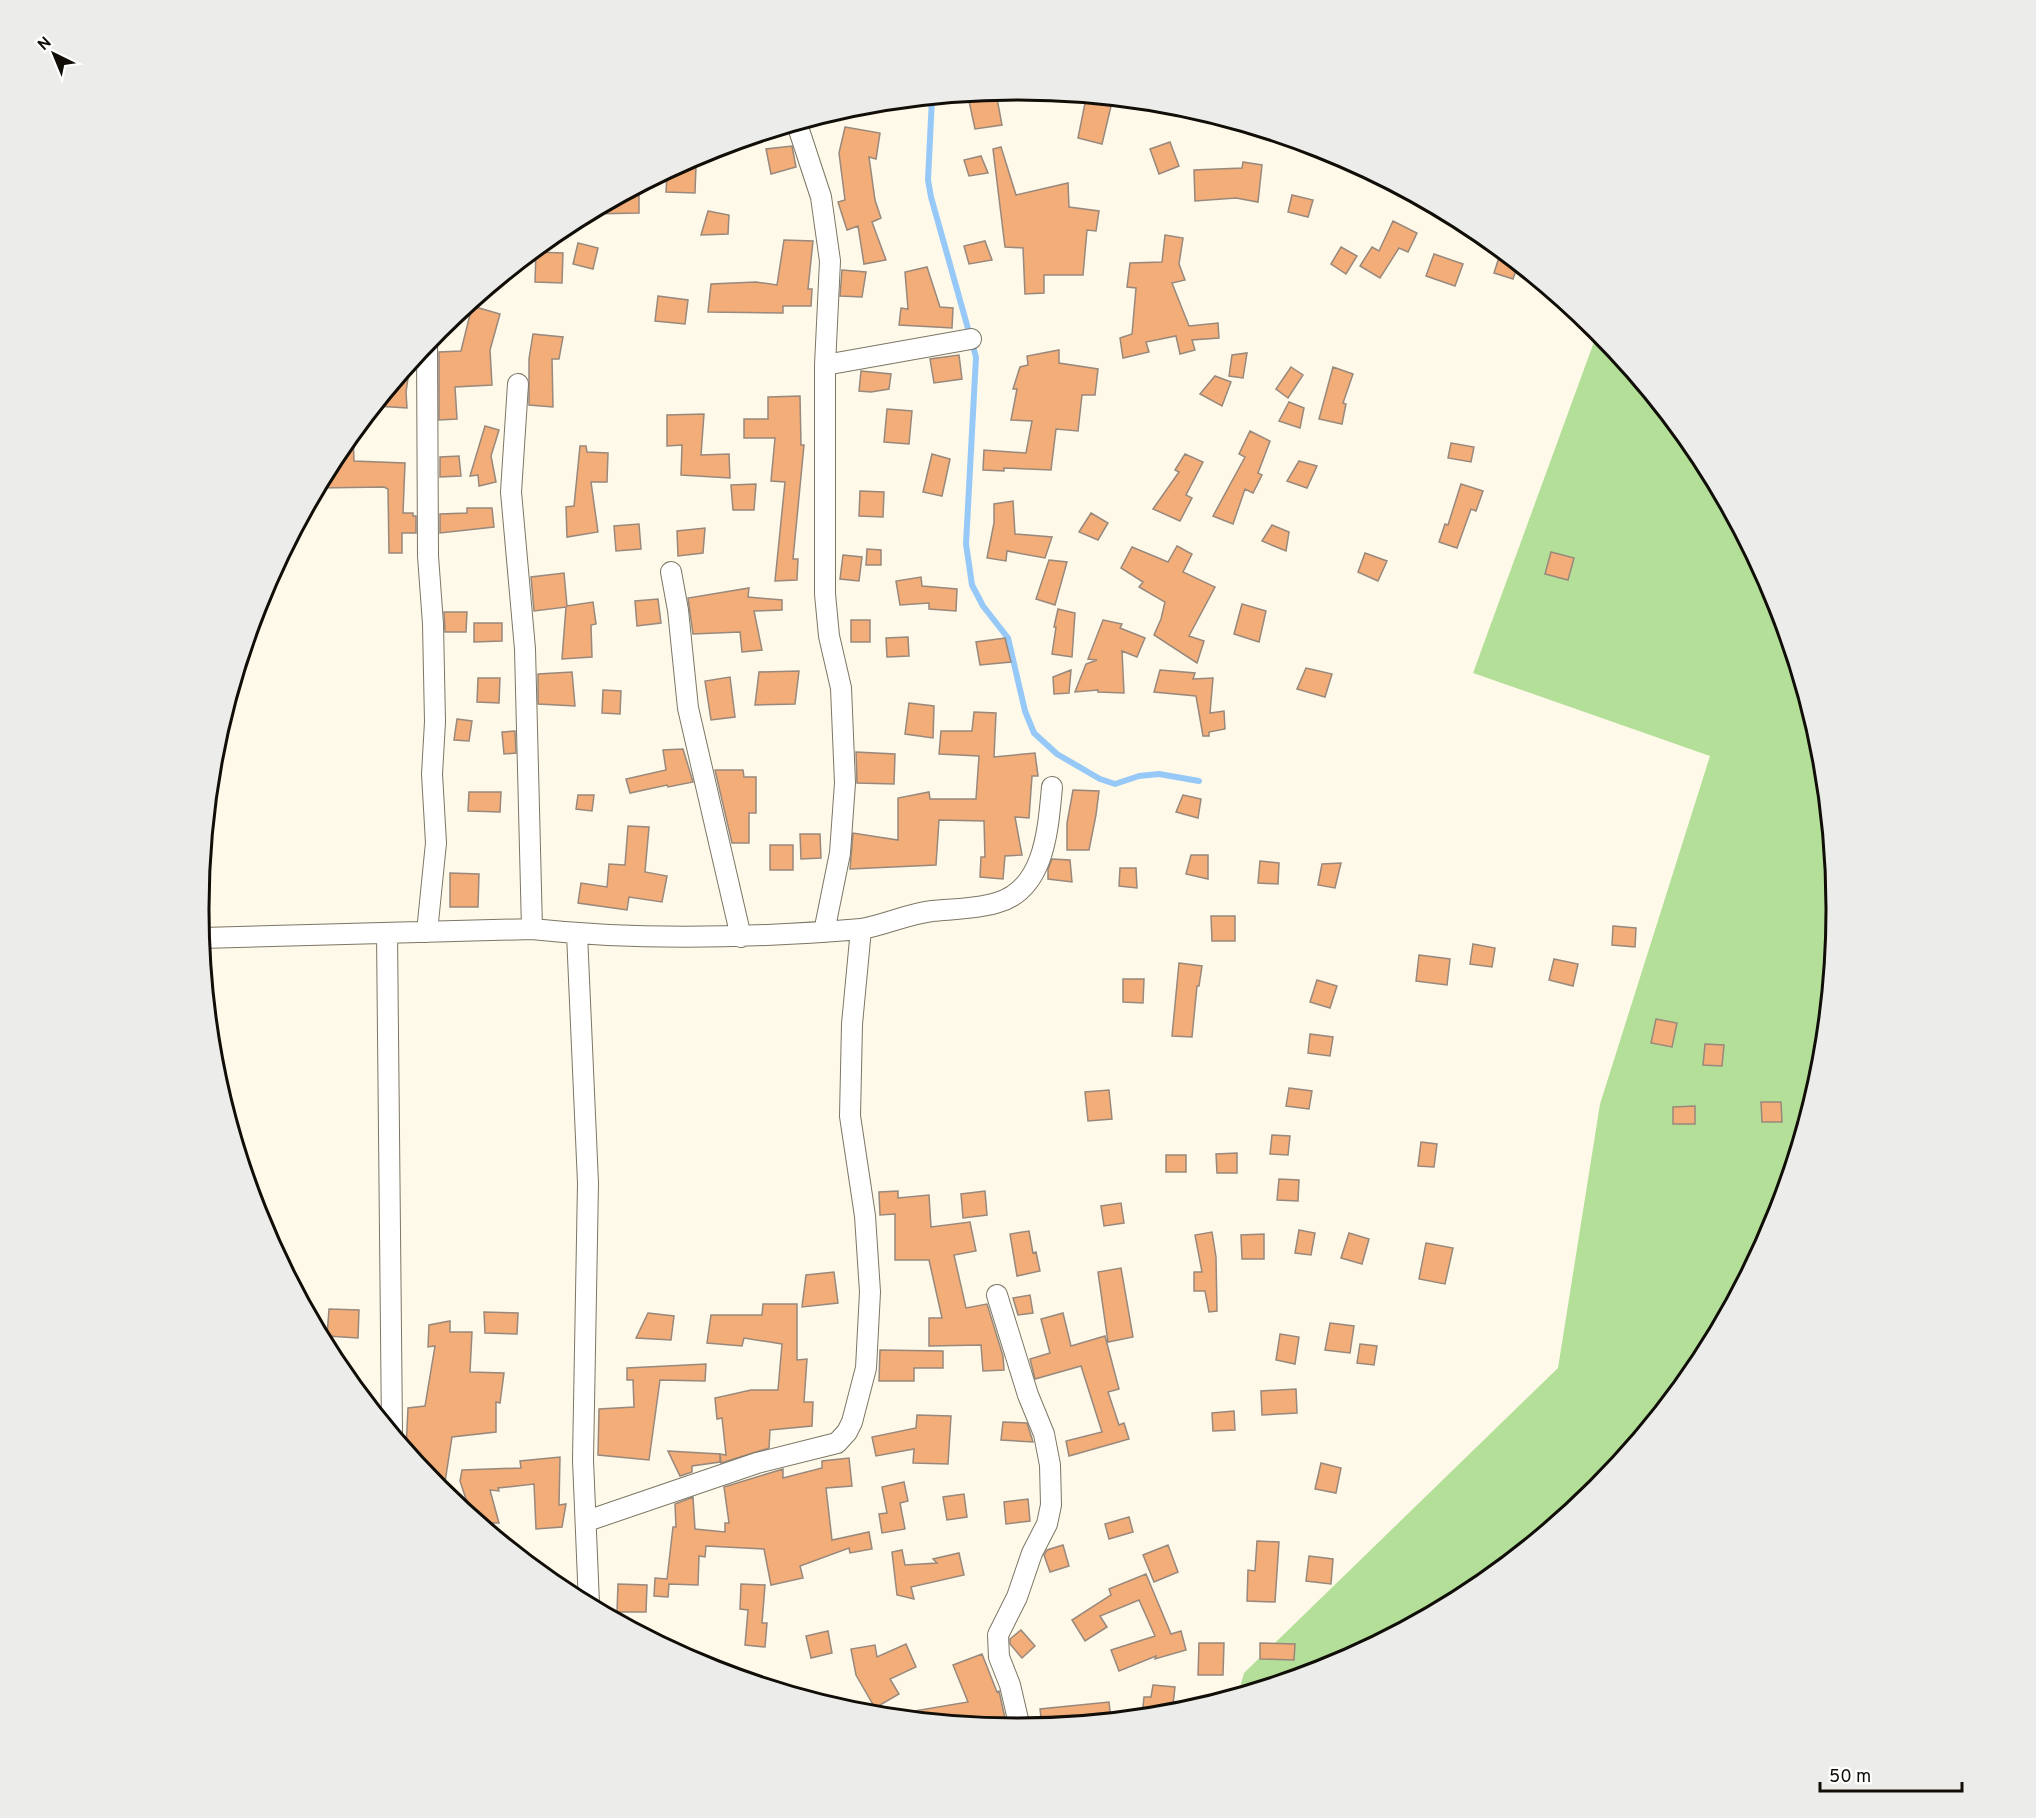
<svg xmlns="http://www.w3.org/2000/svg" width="2036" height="1818" font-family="Overpass,sans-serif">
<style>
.green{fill:#b4df99}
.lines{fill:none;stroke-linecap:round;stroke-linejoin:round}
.stream{stroke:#97c9f8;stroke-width:6}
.building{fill:#f2ad78;stroke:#99887c;stroke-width:1.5}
.minor-casing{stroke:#7c7664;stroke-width:22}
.minor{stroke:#fff;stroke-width:20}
.rim{fill:none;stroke:#110e08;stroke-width:3}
</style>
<rect width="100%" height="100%" fill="#fef9e9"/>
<path class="green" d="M1598,331L1699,454L1775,596L1821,750L1837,909L1821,1069L1775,1223L1699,1364L1597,1488L1473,1590L1331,1666L1238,1694L1244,1673L1558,1368L1600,1104L1710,756L1473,673Z"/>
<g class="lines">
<path class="stream" d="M932,98L928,180L931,197L976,357L966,544L972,585L983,606L1008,638L1025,711L1034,733L1057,754L1100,779L1115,784L1139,776L1159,774L1199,781"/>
</g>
<path class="building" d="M996,93L1002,125L975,129L969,101Z
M1086,98L1112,102L1102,144L1078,138Z
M845,127L880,133L876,159L869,157L875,200L881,218L872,222L886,260L864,264L858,226L847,230L838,202L845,200L839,153Z
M1170,142L1179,166L1159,174L1150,149Z
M792,146L796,167L771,174L766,149Z
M1001,147L1016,195L1068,183L1069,207L1099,211L1096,231L1087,230L1083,275H1044V293L1025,294L1023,248L1005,247L993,149Z
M981,156L988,173L969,176L964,160Z
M1243,162L1262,165L1258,202L1236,198L1195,201L1194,170L1242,168Z
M680,165L696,166L695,193L666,192L667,173Z
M639,188V213L590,214L619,198Z
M1292,195L1313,200L1308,217L1288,212Z
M708,211L729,215L728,234L701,235Z
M1393,221L1417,233L1408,252L1399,248L1380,278L1360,266L1372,247L1379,251Z
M1165,235L1183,238L1179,264L1185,280L1172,283L1189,326L1218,323L1219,338L1192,340L1195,350L1180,354L1176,336L1146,342L1149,352L1123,358L1120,338L1132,334L1136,288L1127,287L1130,263L1162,262Z
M784,240L813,241L808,289H812L811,306H783V313L708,312L711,284L756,282L777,285Z
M985,241L992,260L969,264L964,246Z
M578,243L598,248L593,269L573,264Z
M1341,247L1357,256L1346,274L1331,264Z
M1501,251L1518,265L1513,279L1494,273Z
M536,252L563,253L562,283L535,282Z
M1434,254L1463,264L1455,286L1426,276Z
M927,267L940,307L953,308L952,328L899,325L901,308L908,309L905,272Z
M842,270L866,272L862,297L840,296Z
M658,296L688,300L685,324L655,321Z
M472,306L500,314L490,350L492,385L455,387L457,419L439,420V352L461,351Z
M533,334L563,337L559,359H552L553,407L529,405V359Z
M1059,350V363L1098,369L1095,395H1082L1078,431L1056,429L1051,470L1004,468V471L983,470L984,450L1026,453L1032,421L1011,420L1017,389H1013L1020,367L1028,365L1027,356Z
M1247,353L1243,378L1229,376L1232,355Z
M959,355L962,379L934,383L930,359Z
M410,365L406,392L407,408L376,406Z
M1291,367L1303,375L1288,398L1276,389Z
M1333,367L1353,374L1343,403L1346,404L1342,424L1319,419Z
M861,371L891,374L889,389L871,392L859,391Z
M1215,376L1231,382L1222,406L1200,394Z
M800,396L801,445H804L793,559H798L797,580L775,581L785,482L771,481L775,438H744V419H768V397Z
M1289,402L1304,408L1300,428L1279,421Z
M887,409L912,411L909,444L884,442Z
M704,414L701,455L729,454L730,478L681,475L682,445L667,446V415Z
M485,426L499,430L491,456L496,482L479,486L478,475L470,476Z
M1250,431L1270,441L1258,473L1262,475L1253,493L1245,489L1233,524L1213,516L1245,457L1239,454Z
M353,434L354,461L405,463L403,513H413V516H416V533H402V553H389L388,489L384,487L319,488L337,454Z
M1451,443L1474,447L1471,462L1448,458Z
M580,446H586L587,452L608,453L607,482H591L598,532L567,537L566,507L574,506Z
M932,454L950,459L942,496L923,492Z
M1185,454L1203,462L1186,495L1192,498L1180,521L1153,509L1179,472L1175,470Z
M459,456L461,476L440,477V457Z
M1299,461L1317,466L1307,488L1287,481Z
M756,484L754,510H733L731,485Z
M1461,484L1483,491L1476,511L1471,509L1457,548L1439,542L1445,524L1448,525Z
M860,491L884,492L883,517L859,516Z
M1013,501L1015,534L1052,537L1045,558L1007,551L1006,561L987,558L994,523V504Z
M467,508H492L494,527L440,533V514L467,513Z
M1091,513L1108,523L1098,540L1079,532Z
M639,524L641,549L616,551L614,526Z
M1272,525L1289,532L1286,551L1262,541Z
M705,528L703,553L678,556L677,531Z
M1177,546L1192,554L1183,572L1215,587L1189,636L1204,641L1197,663L1154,635L1161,619L1165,602L1139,587L1143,582L1121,568L1132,547L1168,562Z
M867,549L881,550V565H866Z
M1551,552L1574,558L1568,580L1545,574Z
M1365,553L1387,561L1378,581L1358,572Z
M843,555L862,557L859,581L840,579Z
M1049,560L1067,562L1055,605L1036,599Z
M564,573L567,606L593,602L596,624L591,625L592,657L562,659L566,607L534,611L531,577Z
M921,577L922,586L957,589L956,611L929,609V603L900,605L896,581Z
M749,588L748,597L782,600V610L754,611L762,650L742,652L740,632L693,634L688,598Z
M658,599L661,623L637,626L635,601Z
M1242,604L1266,611L1259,642L1234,634Z
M1058,609L1075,613L1072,657L1052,654L1056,627H1054Z
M444,612H467L466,632H445Z
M851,620H870V642H851Z
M1103,620L1122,624L1120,628L1145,638L1137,657L1122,651L1124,693L1098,692V690L1075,692L1086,664L1097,660L1088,659Z
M474,623H502V641L474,642Z
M908,637L909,656L887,657L886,638Z
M1005,638L1011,662L980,665L976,642Z
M1306,668L1332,674L1325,697L1297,689Z
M1071,670L1069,693L1054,694L1053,677Z
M1160,670L1195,673L1193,679L1213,678L1210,713L1224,711L1225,729L1209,732V736H1203L1196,696L1154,692Z
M799,671L795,704L755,705L759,672Z
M572,672L575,706L538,704V674Z
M730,677L735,717L711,720L705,681Z
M478,678H500L499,703L477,702Z
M603,690L621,691L620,714L602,713Z
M909,703L934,706L933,738L905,734Z
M974,712L996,713L994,757L1035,753L1038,776H1032L1029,818L1015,817L1022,855L1005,856L1003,879L980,877L981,857H985L984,821L939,820L936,865L850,869L853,833L898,840V798L929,792L930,799H976L979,756L939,754L941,731H972Z
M457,719L472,721L469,741L454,740Z
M515,731L516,753L504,754L502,732Z
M683,749L693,782L668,787L667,785L630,793L626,779L666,770L663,750Z
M856,752L895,754L894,784L857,783Z
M715,770H743L744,777H756V813H749V843H732Z
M1073,790L1099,791L1096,815L1089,850H1067V823Z
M469,792H501L500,812L468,811Z
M578,795H594L592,811L576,809Z
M1183,795L1201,799L1198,818L1176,812Z
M628,826L649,827L645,872L667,876L662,902L629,897L627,910L578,903L581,883L607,887L609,864L625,865Z
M800,834H820L821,858L801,859Z
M770,845H793V870H770Z
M1191,855H1208V879L1186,874Z
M1052,859L1070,860L1072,882L1048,879V869Z
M1260,861L1279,863L1278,884L1258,883Z
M1341,863L1335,888L1318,885L1322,864Z
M1120,868H1136L1137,888L1119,886Z
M450,873L479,874L478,907H450Z
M1211,916H1235V941H1212Z
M1613,926L1636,928L1635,947L1612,945Z
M1473,944L1495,948L1492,967L1470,964Z
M1419,955L1450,959L1447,985L1416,981Z
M1554,959L1578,964L1573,986L1549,980Z
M1179,963L1202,966L1199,986H1197L1192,1037L1172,1036Z
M1123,979H1144L1143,1003L1123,1002Z
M1317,980L1337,986L1330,1008L1310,1002Z
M1656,1019L1677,1023L1672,1047L1651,1043Z
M1310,1034L1333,1037L1330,1056L1308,1053Z
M1705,1044L1724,1045L1722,1066L1703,1065Z
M1289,1088L1312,1091L1309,1109L1286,1106Z
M1109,1090L1112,1119L1088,1121L1085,1092Z
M1761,1102H1781L1782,1122H1762Z
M1695,1106V1124H1673V1107Z
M1272,1135L1290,1136L1288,1155L1270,1154Z
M1421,1142L1437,1144L1434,1167L1418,1166Z
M1237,1153V1173H1217L1216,1154Z
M1166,1155H1186V1172H1166Z
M1279,1179L1299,1180L1298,1201L1277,1200Z
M898,1191V1198L929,1195L931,1227L970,1222L976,1251L954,1255L966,1308L987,1304L1003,1356L1004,1370L983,1371L981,1345L929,1346V1318H942L929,1260H895V1214L880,1215L879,1192Z
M985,1191L987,1215L963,1218L961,1194Z
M1121,1203L1124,1223L1104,1226L1101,1206Z
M1299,1230L1315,1233L1311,1255L1295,1253Z
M1029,1231L1033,1253L1036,1252L1040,1271L1017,1276L1010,1234Z
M1212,1232L1216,1257L1217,1311L1209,1312L1205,1291H1194V1272H1202L1195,1235Z
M1349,1233L1369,1239L1362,1264L1341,1258Z
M1264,1234V1259H1242L1241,1235Z
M1426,1243L1453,1248L1445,1284L1419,1279Z
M1121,1268L1133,1337L1108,1342L1098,1272Z
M834,1272L838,1303L802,1307L806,1275Z
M1030,1295L1033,1313L1018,1315L1013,1298Z
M763,1304H797V1360L807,1359L804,1402H813L812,1426L770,1430L769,1448L721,1463L720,1454L726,1455L722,1418L717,1419L715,1398L751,1390H778L782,1344L744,1338L742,1346L707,1343L711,1315H762Z
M329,1309L359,1310L358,1338L327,1336Z
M484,1312L518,1313L517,1334L485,1333Z
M648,1313L674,1316L671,1340L636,1338Z
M1063,1313L1071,1346L1105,1336L1119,1389L1108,1392L1119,1425L1124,1423L1129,1439L1069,1456L1066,1441L1102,1432L1081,1366L1035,1379L1030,1359L1050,1353L1041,1319Z
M450,1321V1332H472L470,1372L504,1373L500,1403L496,1402V1432L452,1437L445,1482L434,1483L406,1449L408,1408L425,1406L435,1346L428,1347L429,1325Z
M1330,1323L1354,1326L1350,1353L1325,1350Z
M1280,1334L1299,1337L1295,1364L1276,1360Z
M1360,1344L1377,1346L1374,1365L1357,1363Z
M880,1350L943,1351V1368H914V1381H879Z
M706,1364L705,1381L660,1380L649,1460L598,1455L599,1409L634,1407L633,1380H627V1368Z
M1296,1389L1297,1413L1262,1415L1261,1391Z
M1234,1411L1235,1430L1213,1431L1212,1413Z
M917,1415L951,1416L948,1464L913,1463L914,1449L876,1456L872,1437L916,1428Z
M1003,1422L1027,1423L1033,1442L1001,1440Z
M668,1451L720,1454V1462L692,1466V1472L680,1476Z
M560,1457L559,1505L566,1504L562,1527L536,1529L534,1484L498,1488L499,1491L490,1490L499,1523H481L471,1514L460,1481L462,1470L521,1468L520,1461Z
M849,1458L852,1486L826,1488L832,1540L869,1532L872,1549L850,1553L849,1548L800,1566L803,1578L771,1585L764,1549L706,1546L705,1557L699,1556L698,1585L669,1584L668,1597L654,1596L655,1578L667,1579L673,1527H676L675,1504L693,1497L695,1529L725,1532V1523H729L724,1487L783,1469V1478L822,1468V1461Z
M1321,1463L1341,1468L1336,1493L1315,1489Z
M904,1482L908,1501L900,1503L905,1529L882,1533L879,1514L887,1513L882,1487Z
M964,1494L967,1517L947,1520L943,1497Z
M1028,1499L1030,1521L1006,1524L1004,1502Z
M1129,1517L1133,1532L1109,1539L1105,1524Z
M1257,1541L1279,1542L1275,1602L1247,1601L1248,1570L1255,1571Z
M1063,1545L1069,1566L1050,1572L1044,1555L1047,1550Z
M1168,1545L1178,1572L1154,1582L1143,1555Z
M902,1550L905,1565L937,1563L933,1559L959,1553L964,1575L911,1587L914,1599L897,1595L892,1552Z
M1309,1556L1333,1559L1331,1584L1306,1581Z
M1146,1574L1171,1634L1181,1631L1186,1650L1155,1659L1156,1656L1119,1671L1111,1650L1155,1636L1139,1600L1100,1616L1107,1627L1085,1641L1072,1620L1111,1595L1109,1589Z
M618,1584L647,1585L646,1612H617Z
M741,1584L765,1585L762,1623H767L765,1647L745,1645L748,1610L740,1609Z
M1021,1630L1035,1646L1022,1658L1010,1644V1639Z
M828,1631L832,1653L811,1658L806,1636Z
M1199,1643H1224L1223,1675H1198Z
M1260,1643L1295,1644L1294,1660L1260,1659Z
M906,1644L916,1667L890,1679L899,1694L875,1708L856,1675L851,1649L875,1645L877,1657Z
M982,1654L997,1692L999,1691L1007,1727L909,1717L908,1712L968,1702L953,1665Z
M1153,1685L1175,1687L1172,1713L1157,1712V1714L1142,1716L1144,1697H1151Z
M1109,1702L1111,1719L1042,1726L1040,1709Z"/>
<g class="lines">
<defs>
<path id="minor" d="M797,124L821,197L830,261L825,365V594L829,636L841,688L845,783L840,853L824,932
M427,345L428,556L433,624L435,722L432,774L436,843L427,932
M825,365L971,339
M518,384L511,492L525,649L532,929
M671,572L678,610L688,708L741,937
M387,933L392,1432
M577,934L588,1183L583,1460L589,1604
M202,938L532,929C641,941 752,938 861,929C885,925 907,914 932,911C954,909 975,909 996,903C1045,890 1048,829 1052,787
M997,1295L1028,1395L1044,1434L1050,1465L1051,1505L1047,1524L1032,1553L1017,1597L998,1635L999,1657L1010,1685L1020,1728
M587,1521L757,1463L837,1443L847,1432L852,1422L866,1368L870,1292L865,1216L850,1116L852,1024L861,929"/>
</defs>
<use href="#minor" class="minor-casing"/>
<use href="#minor" class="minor"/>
</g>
<path d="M0 0H2036V1818H0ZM1017 100H1018A808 808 0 0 1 1826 908V910A808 808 0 0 1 1018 1718H1017A808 808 0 0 1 209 910V908A808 808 0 0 1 1017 100Z" fill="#ececeb" fill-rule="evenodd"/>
<path class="rim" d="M1017 100H1018A808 808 0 0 1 1826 908V910A808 808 0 0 1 1018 1718H1017A808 808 0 0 1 209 910V908A808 808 0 0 1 1017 100Z"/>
<g transform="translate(54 54) rotate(317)" stroke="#ffffff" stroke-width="4.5" paint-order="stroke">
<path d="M0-4.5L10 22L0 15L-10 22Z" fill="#110e08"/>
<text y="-9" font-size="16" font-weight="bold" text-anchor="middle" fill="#110e08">N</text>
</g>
<path d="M1820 1782v9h142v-9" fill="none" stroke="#110e08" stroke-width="3"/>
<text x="1829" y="1782" font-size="18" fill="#110e08" stroke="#ffffff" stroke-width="4.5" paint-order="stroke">50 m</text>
</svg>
